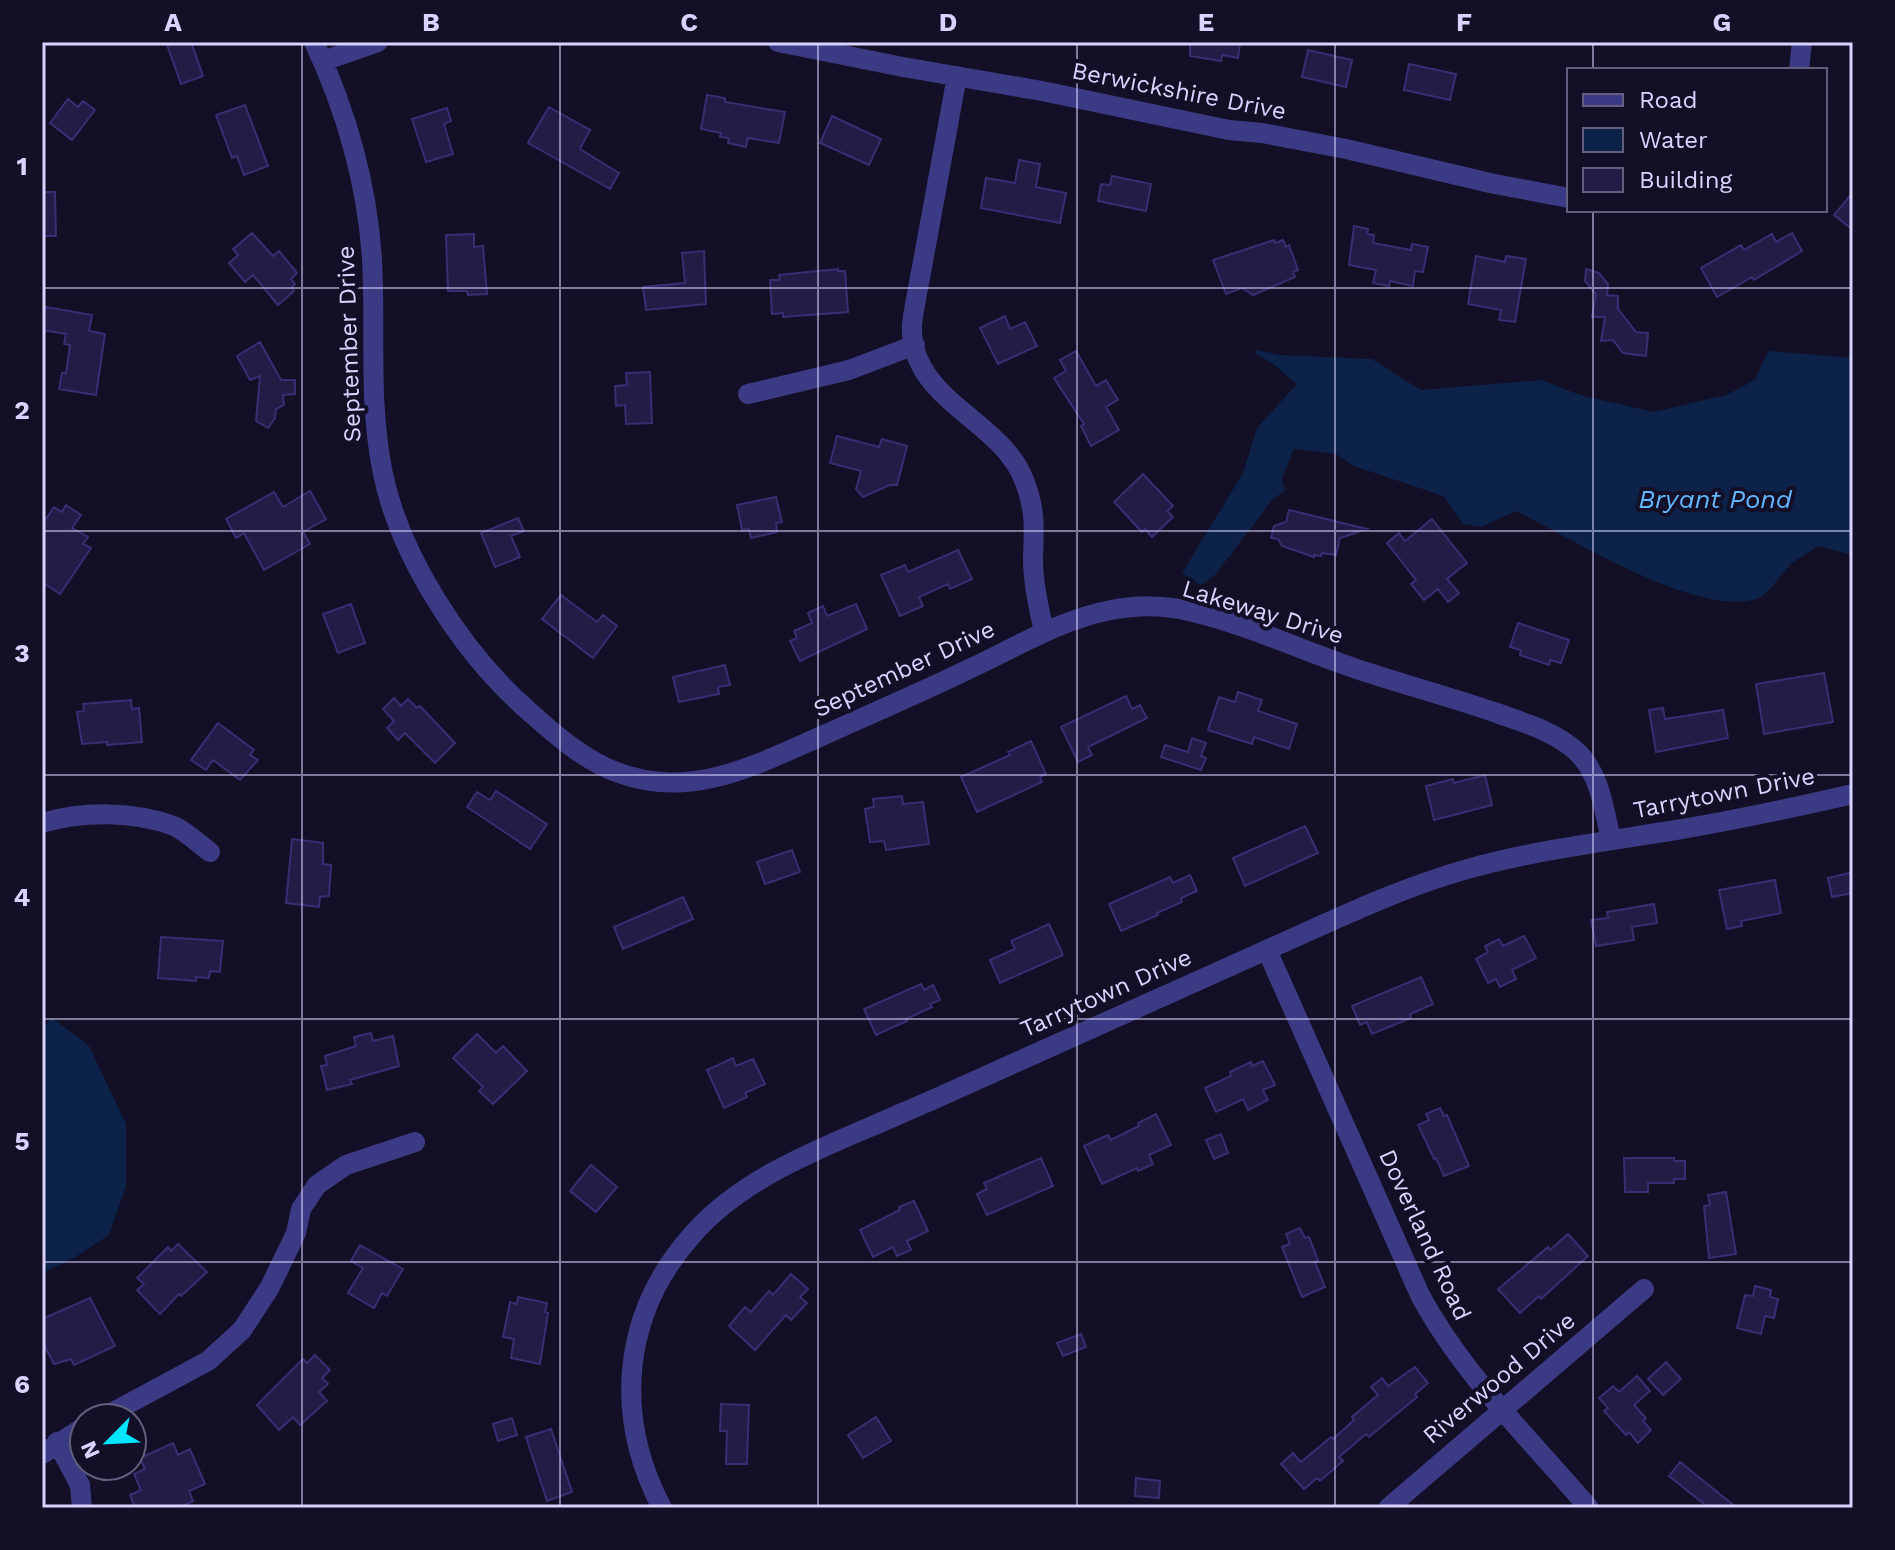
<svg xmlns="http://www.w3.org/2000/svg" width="1895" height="1550" font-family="'Work Sans',sans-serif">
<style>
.water{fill:#0c2248}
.building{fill:#241b47;stroke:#3b2d73;stroke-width:2}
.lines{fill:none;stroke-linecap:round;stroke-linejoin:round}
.street{stroke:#3d3a85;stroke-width:20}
.grid{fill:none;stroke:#d9d4ff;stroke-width:2;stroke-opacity:0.55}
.labels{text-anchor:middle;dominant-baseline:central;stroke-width:8;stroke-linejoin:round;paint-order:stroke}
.street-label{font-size:24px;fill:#d9d4ff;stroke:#130f26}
.water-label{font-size:26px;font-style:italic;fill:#62b6ff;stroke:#130f26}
.neatline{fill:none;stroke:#d9d4ff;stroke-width:3}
.grid-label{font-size:26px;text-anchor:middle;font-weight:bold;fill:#d9d4ff}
</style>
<rect width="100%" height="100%" fill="#130f26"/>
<path class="water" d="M1256,350L1280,355L1372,359L1421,390L1542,380L1580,395L1654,412L1726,395L1755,380L1768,351L1853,358V555L1818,546C1808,553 1796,559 1788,567C1779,576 1770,593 1759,598C1700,620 1571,538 1516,511L1481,527L1463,524L1443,496L1354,466L1336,454L1294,449L1282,478L1285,491L1273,499L1215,575L1201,585L1182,573L1243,473L1257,428L1297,384L1273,364L1255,354Z
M52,1018L89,1046L126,1124V1186L109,1235L74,1258L42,1273V1027Z"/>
<path class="building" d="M166,42H191L203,76L181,84Z
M1190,42L1240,44L1238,58L1222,55L1221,61L1190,56Z
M1308,50L1352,60L1346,87L1302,77Z
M1409,64L1456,74L1450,100L1404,90Z
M707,95L725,98V102L785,112L779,143L748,138L746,147L728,143L729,138L720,137L721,133L701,129Z
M68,99L78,107L83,101L95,110L72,140L50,123Z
M245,105L268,166L244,175L237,156L232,158L216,115Z
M549,107L590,130L580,149L619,173L610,189L528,143Z
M447,108L451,121L444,124L453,154L426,162L412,119Z
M832,116L881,139L869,165L820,143Z
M1019,160L1040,164L1036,187L1066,193L1060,223L981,208L986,178L1015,183Z
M1112,176L1151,184L1146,211L1098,201L1101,184L1110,185Z
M42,192H55L56,236H42Z
M1853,192V230L1834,215Z
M1354,226L1368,229L1367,234L1374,235L1373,243L1411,250L1412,244L1428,247L1423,272L1415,271L1413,286L1390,281L1389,286L1373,283L1376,270L1349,265Z
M252,233L273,256L279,251L297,273L291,279L295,284L292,287L294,291L278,305L253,275L245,282L229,263L238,255L233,249Z
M1792,233L1802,251L1754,280L1752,277L1717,297L1701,268L1741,245L1744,250L1772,234L1776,242Z
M474,234V247L483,246L487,294L468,295L467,291H448L446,235Z
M1274,240L1275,243L1283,240L1286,247L1289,245L1298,270L1293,272L1295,277L1253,295L1242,288L1226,294L1213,260Z
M704,251L706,304L646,310L643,287L685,283L682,253Z
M1476,256L1505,262L1506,256L1526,259L1515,322L1499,320L1501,310L1468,304Z
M838,269V271H845L848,312L783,317V313L772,314L770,280H780L779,275Z
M1586,269L1599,273L1608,284L1607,295L1618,296V309L1636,332L1648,333L1646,356L1623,353L1613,340L1601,341L1605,317H1592L1596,294L1585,281Z
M46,307L92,315L89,331L105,334L96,395L59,389L62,373H66L70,345L64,344L66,334L42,330Z
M1005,316L1010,329L1025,322L1037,346L998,364L980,328Z
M260,342L281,380H295V394L283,395L284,405L276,409L275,418L268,428L256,421L260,376L250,380L237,356Z
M1076,351L1096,386L1106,380L1118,400L1106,407L1119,430L1091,446L1081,426L1084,424L1054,378L1066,371L1060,360Z
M650,372L652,423L626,424L625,405L616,406L615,386L627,385L626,373Z
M837,436L879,447L882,439L907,446L897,485H890L863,497L856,489L861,471L830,463Z
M1143,474L1173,506L1167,511L1173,517L1152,537L1145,529L1142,532L1114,502Z
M310,491L326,519L303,532L310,544L264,570L244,533L236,538L226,519L274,492L283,507Z
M776,497L782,522L776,523L777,532L751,538L749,529L742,530L737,505Z
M66,505L81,515L72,528L88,537L83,544L91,548L60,594L42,582V525L54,507L62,512Z
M1289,510L1367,529L1340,538L1336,555L1322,553L1321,556L1314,555V557L1282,546L1278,539L1271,538L1274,526L1286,522Z
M518,518L524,531L511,536L520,557L495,567L481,533Z
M1432,519L1467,563L1447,579L1459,593L1448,602L1438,589L1424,600L1411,584L1416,580L1387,543L1399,533L1405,541Z
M958,550L972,579L950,589L948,584L919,597L923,606L900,616L881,575L905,565L908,572Z
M561,595L597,622L603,615L617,626L593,658L542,619Z
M351,604L365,643L338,653L323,614Z
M856,604L867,629L800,661L790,641L797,638L794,631L812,623L808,613L823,606L827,616Z
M1518,623L1569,640L1561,663L1550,660L1549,665L1520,655L1521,650L1510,647Z
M725,665L730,685L718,687L719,694L679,702L673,677Z
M1824,673L1833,722L1764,734L1756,684Z
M1238,692L1262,700L1258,711L1297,724L1289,749L1254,737L1252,744L1208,730L1219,697L1235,702Z
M1126,696L1132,709L1140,705L1147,718L1088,747L1092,755L1078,762L1061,727Z
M394,698L401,706L408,699L417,708L420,706L455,743L435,763L405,733L398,740L387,728L394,721L383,709Z
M131,700L132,709L139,708L142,742L107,745V742L82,744L77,712L84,711L83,704Z
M1663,708L1665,719L1723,710L1728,738L1656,752L1649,710Z
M218,723L254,750L250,755L258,760L240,780L213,760L206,770L191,760Z
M1192,738L1206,743L1201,756L1206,758L1201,770L1161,757L1165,745L1188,752Z
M1031,741L1046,774L1040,777L1042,782L977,812L961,777L1010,755L1008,752Z
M1485,775L1492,805L1434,820L1426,786L1453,779L1454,783Z
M496,791L547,824L530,849L467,807L477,792L490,800Z
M902,796L903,804L923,802L929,844L886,850L884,841L870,842L865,809L874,807L873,799Z
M1305,826L1318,853L1245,886L1233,858Z
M292,839L323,843V864L331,865L329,896L320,897L319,907L286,903Z
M792,850L800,872L765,884L757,862Z
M1853,872V893L1832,897L1828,878Z
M1190,875L1197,891L1181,898L1182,902L1157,913L1158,915L1121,931L1109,904L1170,877L1173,883Z
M1775,880L1781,913L1741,921L1742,926L1727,929L1719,890Z
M683,897L693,919L623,949L614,927Z
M1654,904L1657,923L1632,927L1634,940L1596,946L1591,920L1608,918L1607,912Z
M1049,924L1063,955L1000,983L990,960L1015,949L1011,941Z
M1524,936L1536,958L1512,970L1516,979L1500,987L1496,979L1488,983L1476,959L1488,952L1485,946L1499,939L1503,946Z
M161,937L223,941L220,972L210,971L209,978L196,977V981L158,978Z
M1421,977L1433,1004L1410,1014L1411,1018L1372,1034L1367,1022L1360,1025L1352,1006Z
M921,984L924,990L933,985L940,1000L930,1004L932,1007L906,1019L907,1021L876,1035L864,1009Z
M371,1033L373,1041L393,1036L399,1066L350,1080L352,1084L327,1090L321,1066L327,1065L325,1056L356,1046L354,1037Z
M477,1034L496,1053L503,1046L527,1071L493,1104L479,1091L483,1087L453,1058Z
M733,1058L736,1066L753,1059L765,1084L745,1093L747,1097L724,1108L707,1070Z
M1263,1061L1275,1085L1263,1090L1268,1100L1248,1110L1243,1099L1216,1112L1205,1088L1231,1076L1230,1072L1251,1062L1252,1066Z
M1440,1108L1444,1116L1447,1115L1469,1166L1444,1176L1436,1158L1434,1159L1418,1125L1429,1120L1426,1114Z
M1156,1114L1171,1145L1149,1155L1153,1164L1138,1171L1137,1168L1102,1184L1084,1146L1108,1135L1111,1140L1139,1126L1138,1123Z
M1221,1134L1228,1153L1214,1159L1206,1140Z
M1041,1158L1053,1186L987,1215L977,1194L987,1189L984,1183Z
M1624,1158H1674V1161H1685V1179H1674V1183H1648V1192H1625Z
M591,1165L617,1187L596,1212L570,1191Z
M1726,1192L1736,1254L1709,1258L1704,1206L1710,1205L1708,1195Z
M914,1201L928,1231L907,1241L911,1250L897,1256L893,1247L873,1257L860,1230L900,1210L899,1207Z
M1300,1228L1305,1238L1309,1237L1318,1260L1315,1262L1325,1287L1302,1297L1282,1247L1290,1244L1286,1234Z
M1568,1234L1588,1256L1541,1299L1539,1296L1520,1313L1498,1289L1548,1247L1550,1250Z
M178,1244L207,1272L181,1296L179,1294L160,1314L137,1290L144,1284L137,1278L168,1247L171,1251Z
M360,1245L403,1269L387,1296L382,1293L374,1308L348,1293L363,1268L351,1261Z
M791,1274L808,1289L800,1297L807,1303L791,1320L786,1315L755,1350L729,1326L745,1307L751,1312L769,1291L773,1295Z
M1755,1286L1771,1290L1770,1297L1778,1299L1774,1318L1765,1316L1761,1334L1737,1328L1745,1295L1753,1296Z
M518,1297L547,1303L545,1312L548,1313L540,1364L511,1358L514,1339L503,1337L510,1302L517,1304Z
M90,1298L115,1346L74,1365L71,1359L54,1364L42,1341V1319Z
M1081,1334L1086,1347L1063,1356L1057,1343Z
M315,1355L330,1370L322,1378L328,1384L319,1392L327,1401L300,1425L293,1417L279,1430L257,1405L303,1359L307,1363Z
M1666,1362L1681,1379L1663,1395L1648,1379Z
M1415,1367L1428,1383L1415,1394L1417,1397L1369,1437L1366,1434L1339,1457L1343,1461L1320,1481L1317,1478L1304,1489L1281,1464L1293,1453L1301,1462L1331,1437L1333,1439L1354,1420L1352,1417L1378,1395L1371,1387L1382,1378L1388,1386Z
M1637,1376L1650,1391L1634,1405L1646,1418L1643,1421L1651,1430L1638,1443L1629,1432L1626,1435L1604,1411L1608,1408L1599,1398L1613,1386L1619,1392Z
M721,1404L749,1405L747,1464H726L727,1431H720Z
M876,1417L891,1441L863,1458L848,1435Z
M512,1418L517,1435L498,1441L493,1424Z
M551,1429L572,1492L547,1501L526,1437Z
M173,1443L178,1455L190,1449L205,1484L189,1491L193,1501L178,1508H135L130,1495L141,1490L134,1474L145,1469L140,1458Z
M1680,1462L1737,1508H1709L1669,1476Z
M1136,1478L1160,1481L1159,1498L1135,1496Z"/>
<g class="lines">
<path class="street" d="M314,42C346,110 367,184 372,259C376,331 368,402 383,474C400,556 461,650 523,706C551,731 582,760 619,773C692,800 758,764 824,735C872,713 920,693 967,670C1015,648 1059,620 1111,610C1136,605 1165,605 1189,611C1250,625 1307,653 1366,672C1409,686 1453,698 1497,713C1524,723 1554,731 1576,751C1600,773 1604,809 1611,840
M778,42L903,67L1042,91L1229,130L1262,133L1346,149L1490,183L1569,198
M323,61L378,42
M1799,70L1802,42
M957,76L917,294C915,304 913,314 912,325C909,400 1001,419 1024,480C1036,510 1034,528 1033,559C1033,583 1039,608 1044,632
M748,394L849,370L915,345
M42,823C83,811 134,811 174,826C187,832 199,844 210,852
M1267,950L1420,1295C1463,1375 1530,1439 1589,1508
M102,1418L208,1361L242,1330L270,1287L296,1233L301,1209L317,1185L346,1165L415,1142
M57,1442L80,1485L82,1508
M42,1454L84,1427
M662,1508C613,1415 622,1313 693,1234C746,1174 828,1146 900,1114C943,1096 985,1076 1028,1057C1106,1022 1184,987 1262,952C1328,923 1394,890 1464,870C1531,851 1601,842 1670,831C1731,821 1792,808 1853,794
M1388,1508L1644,1289"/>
</g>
<path class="grid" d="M302,42V1508M560,42V1508M818,42V1508M1077,42V1508M1335,42V1508M1593,42V70M1593,210V1508M42,288H1853M42,531H1853M42,775H1853M42,1019H1853M42,1262H1853"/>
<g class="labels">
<g class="street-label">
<text transform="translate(1179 91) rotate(11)">Berwickshire Drive</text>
<text transform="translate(349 344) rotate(-92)">September Drive</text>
<text transform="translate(1263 612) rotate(17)">Lakeway Drive</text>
<text transform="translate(904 669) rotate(-25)">September Drive</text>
<text transform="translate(1724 793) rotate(-11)">Tarrytown Drive</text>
<text transform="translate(1106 993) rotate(-24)">Tarrytown Drive</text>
<text transform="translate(1425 1235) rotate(65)">Doverland Road</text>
<text transform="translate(1499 1378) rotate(-40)">Riverwood Drive</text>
</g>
<g class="water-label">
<text x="1715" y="499">Bryant Pond</text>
</g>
</g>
<rect width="1895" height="1550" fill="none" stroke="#130f26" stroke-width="88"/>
<rect x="1567" y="68" width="260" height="144" fill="#130f26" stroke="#625e7d" stroke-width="2"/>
<rect x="1583" y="94" width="40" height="12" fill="#3d3a85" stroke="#625e7d" stroke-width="2"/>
<text x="1639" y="108" font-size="24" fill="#d9d4ff">Road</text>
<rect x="1583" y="128" width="40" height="24" fill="#0c2248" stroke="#625e7d" stroke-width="2"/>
<text x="1639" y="148" font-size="24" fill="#d9d4ff">Water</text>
<rect x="1583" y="168" width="40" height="24" fill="#241b47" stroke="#625e7d" stroke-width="2"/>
<text x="1639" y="188" font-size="24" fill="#d9d4ff">Building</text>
<g transform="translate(108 1442) rotate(246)"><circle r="38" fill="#130f26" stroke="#625e7d" stroke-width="2"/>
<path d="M0-6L14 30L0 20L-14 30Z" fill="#00e5ff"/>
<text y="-12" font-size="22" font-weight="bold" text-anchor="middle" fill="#d9d4ff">N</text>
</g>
<rect x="44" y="44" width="1807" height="1462" class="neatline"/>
<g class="grid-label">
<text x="173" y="31">A</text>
<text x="431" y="31">B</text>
<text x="689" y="31">C</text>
<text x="948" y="31">D</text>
<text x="1206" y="31">E</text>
<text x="1464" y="31">F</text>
<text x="1722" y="31">G</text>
<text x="22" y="175">1</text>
<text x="22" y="419">2</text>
<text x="22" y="662">3</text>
<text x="22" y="906">4</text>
<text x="22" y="1150">5</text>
<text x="22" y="1393">6</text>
</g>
</svg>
